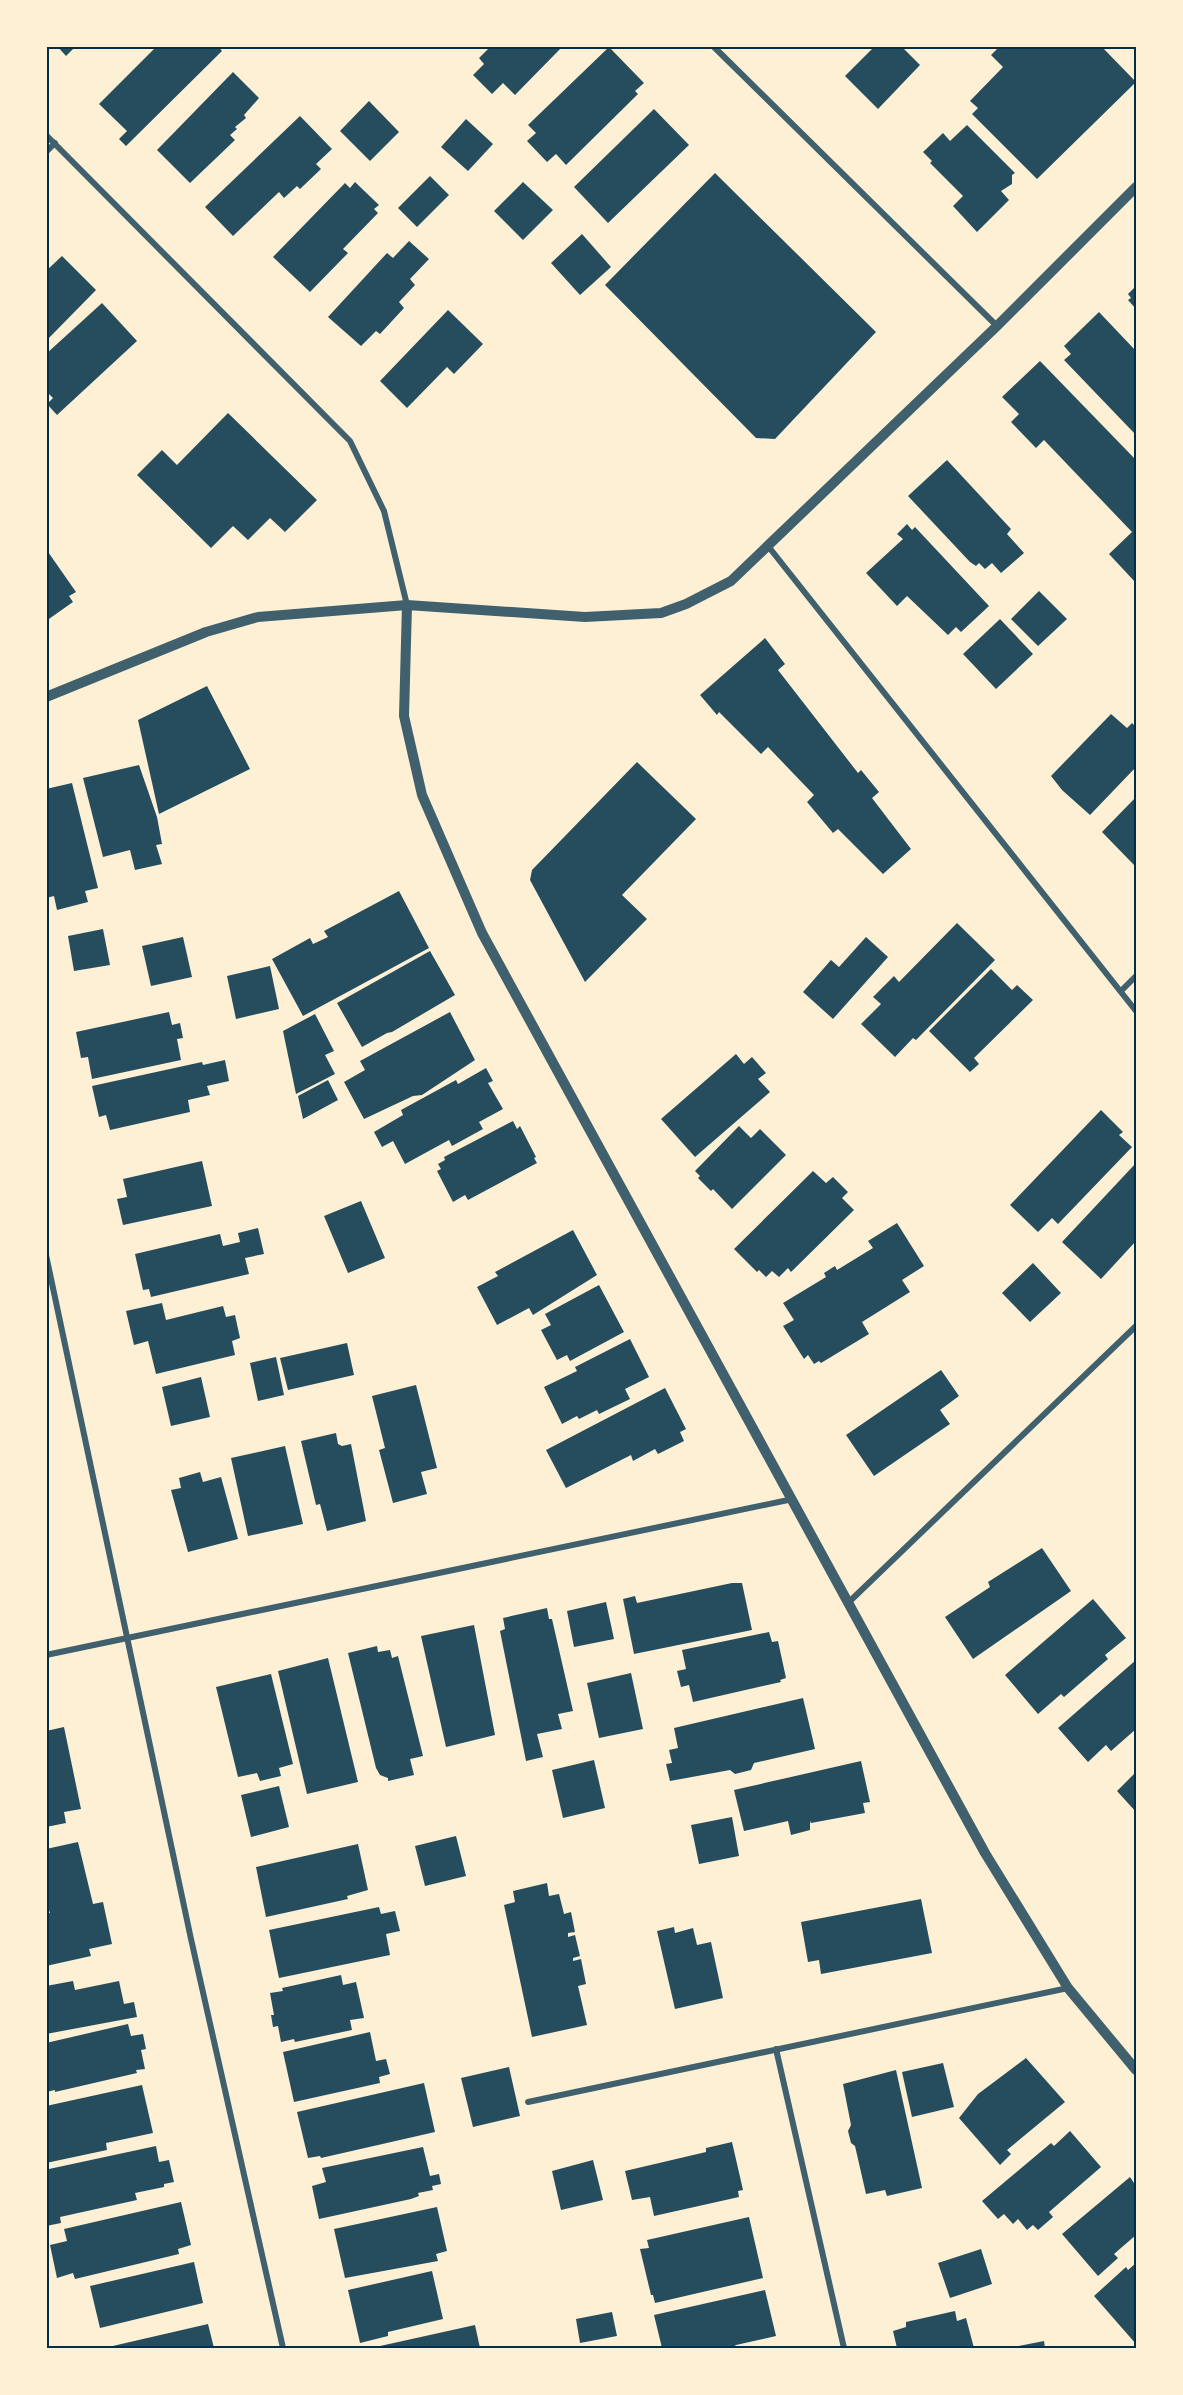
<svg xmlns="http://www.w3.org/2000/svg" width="1183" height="2395" font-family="'Open Sans',sans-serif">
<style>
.building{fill:#264d5e}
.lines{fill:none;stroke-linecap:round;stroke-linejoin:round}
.minor{stroke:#3f606c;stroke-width:6}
.tertiary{stroke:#3f606c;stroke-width:10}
.neatline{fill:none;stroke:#003049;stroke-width:2}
</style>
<rect width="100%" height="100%" fill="#fdf0d5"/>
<path class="building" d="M57,46H76L66,56Z
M157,46H218L222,51L126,146L119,139L127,131L99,104Z
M491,46H563L515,95L503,83L492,94L473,75L484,64L479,58Z
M875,46H901L920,65L878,109L845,76Z
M1000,46H1020L1022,49L1025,46H1101L1136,82L1037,179L972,114L978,108L970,101L1003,67L991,55Z
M609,47L644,83L635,91L638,94L566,165L556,154L547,162L527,141L536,133L528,125Z
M233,72L259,98L244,115L246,118L235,127L237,129L230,135L235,140L190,183L157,150Z
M369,101L399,132L370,161L340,131Z
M654,109L689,145L608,223L574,187Z
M300,116L332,149L316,164L321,169L300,189L297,186L284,198L279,192L233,236L205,207Z
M466,119L493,144L468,171L441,147Z
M967,125L1015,173L1012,175V184L1001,191L1009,200L977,232L953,206L963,196L930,163L932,161L923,152L943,133L950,141Z
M715,173L876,332L775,439L756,438L605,285Z
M430,176L449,195L417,227L398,208Z
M355,182L379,205L374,209L378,213L343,249L348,253L310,292L273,257L345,183L350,188Z
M523,182L553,210L523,240L494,211Z
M582,234L611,267L580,295L551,263Z
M409,241L429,259L410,279L415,285L399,302L404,308L380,334L376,331L361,346L328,317L387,253L393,258Z
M62,256L96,290L46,341V271Z
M1136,286V309L1128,300L1131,298L1128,294Z
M102,303L137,341L57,415L47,404L53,398L46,391V354Z
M448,310L483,344L454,374L447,367L407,408L380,381Z
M1099,312L1136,351V435L1064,360L1071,354L1064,346Z
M1040,361L1136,460V583L1109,554L1132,532L1044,440L1036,448L1011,422L1019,414L1002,397Z
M228,413L317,500L285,532L270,518L248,540L233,526L211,548L137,475L162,450L177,465Z
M947,460L1011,529L1007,534L1024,553L1001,573L992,563L985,569L979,563L976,566L970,562L908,496Z
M907,524L912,530L915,527L989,606L961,632L956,627L948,635L907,596L897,606L866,573L903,539L897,534Z
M46,549L76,592L69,596L73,602L46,621Z
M1039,591L1067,619L1038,646L1011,619Z
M1000,619L1033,654L996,689L963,654Z
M765,638L785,664L778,670L858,773L861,770L879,792L872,798L911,849L883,874L838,829L833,833L807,802L814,795L768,747L761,754L719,712L717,715L700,695Z
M207,686L250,769L159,814L138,720Z
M1111,714L1127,728L1132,723L1136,727V767L1090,815L1062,790L1051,776Z
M637,762L696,819L622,895L647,919L585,982L530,880L532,870Z
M139,765L157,817L162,844L156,845L162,864L135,870L130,850L103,857L83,778Z
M72,783L98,888L85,891L88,902L57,910L54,896L46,898V789Z
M1136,797V864L1135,866L1102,832Z
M399,891L429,948L303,1016L272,959L310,938L313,944L328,937L324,931Z
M957,923L995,960L916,1040L913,1038L895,1057L861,1024L881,1004L873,997L894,976L899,982Z
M103,929L110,965L74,971L68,936Z
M183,937L192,977L151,986L142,946Z
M866,937L888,957L833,1019L803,992L831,960L839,967Z
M430,951L455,995L392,1032L387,1033L362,1047L337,1003Z
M270,966L279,1009L236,1019L227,976Z
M991,969L1012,990L1017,985L1033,1000L974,1058L979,1064L970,1072L929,1031Z
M169,1012L172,1025L180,1023L183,1038L177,1039L181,1060L92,1079L88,1057L81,1058L76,1032Z
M450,1012L475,1060L422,1095L413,1096L364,1119L344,1082L365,1070L360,1061Z
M315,1014L334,1051L325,1055L335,1074L296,1094L283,1031Z
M736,1054L744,1064L752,1057L766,1073L758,1079L770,1092L695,1157L661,1119Z
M225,1060L229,1081L207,1086L210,1095L188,1100L190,1112L110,1130L106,1115L99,1117L92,1086L202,1062L203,1065Z
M486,1068L493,1081L488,1083L503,1109L479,1122L483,1129L452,1146L449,1140L405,1164L393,1141L382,1147L374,1132L403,1115L401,1110L456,1080L458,1084Z
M328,1080L338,1100L303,1119L298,1096Z
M1101,1110L1123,1132L1119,1135L1132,1147L1058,1224L1052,1218L1038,1232L1010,1205Z
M513,1121L517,1129L520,1126L536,1157L534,1158L537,1163L468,1200L465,1195L453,1202L437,1171L441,1169L438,1164L445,1160L444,1157Z
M739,1126L751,1138L760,1129L786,1155L732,1209L713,1189L711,1191L698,1178L700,1176L695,1171Z
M202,1161L212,1206L123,1225L117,1199L127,1197L123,1179Z
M1136,1163V1241L1101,1279L1062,1242Z
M813,1171L826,1183L833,1177L848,1192L842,1198L854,1210L791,1272L788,1268L779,1277L772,1271L766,1277L759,1270L757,1272L734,1249Z
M361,1201L385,1258L348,1273L324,1216Z
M897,1223L924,1266L902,1280L910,1292L862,1322L869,1334L821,1363L819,1361L814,1364L808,1355L804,1359L783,1326L794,1320L783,1303L826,1277L824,1273L835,1266L837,1270L873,1248L868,1241Z
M258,1228L264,1254L245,1258L249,1274L151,1297L149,1289L143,1290L135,1254L220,1234L223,1246L240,1242L238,1233Z
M573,1230L597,1275L533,1315L529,1308L497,1325L477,1287L498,1276L495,1272Z
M1033,1263L1061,1293L1030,1322L1002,1293Z
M599,1285L624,1332L570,1361L567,1355L557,1360L541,1330L551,1325L545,1314Z
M162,1303L166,1320L223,1306L226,1317L235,1315L240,1338L232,1341L235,1355L156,1374L148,1341L134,1345L126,1311Z
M630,1339L649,1377L625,1389L630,1399L599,1414L597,1410L579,1419L577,1416L562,1424L544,1387L577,1371L575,1367Z
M347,1343L354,1375L288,1390L280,1358Z
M276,1357L284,1395L258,1401L250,1363Z
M941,1370L959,1396L940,1410L950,1424L874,1476L846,1435Z
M201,1377L210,1417L171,1426L162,1387Z
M416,1385L437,1468L421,1472L427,1494L393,1503L379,1450L385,1448L372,1396Z
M665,1388L686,1429L680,1432L684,1441L658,1454L655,1449L633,1461L631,1455L566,1488L546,1450Z
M336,1433L338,1444L342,1446L351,1444L366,1521L327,1531L320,1504L316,1505L301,1441Z
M285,1446L303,1524L248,1536L231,1458Z
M200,1472L203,1482L221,1477L238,1539L188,1552L171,1490L181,1488L179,1478Z
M1042,1548L1071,1591L973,1659L945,1617L990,1587L988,1582Z
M732,1583H742L752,1630L634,1654L623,1599L635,1596L637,1603Z
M1093,1599L1126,1638L1105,1655L1108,1659L1064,1697L1061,1694L1038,1714L1005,1675Z
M606,1602L614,1639L574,1647L567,1611Z
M547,1608L549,1619H552L573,1711L558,1714L562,1729L537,1734L543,1757L526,1761L500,1631L505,1629L503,1618Z
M474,1625L495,1735L446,1747L421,1636Z
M769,1632L772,1642L778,1641L786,1678L780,1680L781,1682L693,1702L689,1685L681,1687L677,1671L686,1669L682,1650Z
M377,1646L378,1652L390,1650L392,1658L398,1656L423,1756L410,1759L414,1775L388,1781V1778L380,1775L376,1768L348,1653Z
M328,1658L358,1782L307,1794L278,1671Z
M1136,1660V1729L1111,1751L1106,1745L1088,1762L1058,1728Z
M631,1673L643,1729L599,1738L587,1683Z
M271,1674L293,1764L279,1768L281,1776L260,1781L257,1773L238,1777L216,1687Z
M803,1698L815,1749L754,1763L751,1770L735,1774L730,1770L670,1781L666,1764L672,1763L669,1750L678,1748L674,1728Z
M64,1727L81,1809L64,1812L66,1823L46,1827V1731Z
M594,1760L605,1808L563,1818L552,1770Z
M861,1761L870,1802L863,1803L865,1813L811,1823L810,1821V1830L791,1835L788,1821L744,1831L734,1790Z
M1136,1772V1812L1117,1791Z
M279,1786L289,1827L251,1837L241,1795Z
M732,1817L739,1856L699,1864L691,1825Z
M456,1836L466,1876L425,1886L415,1846Z
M78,1842L93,1904L103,1902L112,1944L89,1949L91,1956L46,1966V1914L50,1913L46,1901V1849Z
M358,1844L368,1890L347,1896L348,1899L266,1917L256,1867Z
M547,1883L549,1896L559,1894L564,1914L571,1912L575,1932L568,1933V1937L575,1935L580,1956L573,1958V1961L581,1959L586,1984L578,1986L587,2025L532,2037L504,1905L515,1902L513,1891Z
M921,1899L932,1953L821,1974L819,1960L808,1962L801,1922Z
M379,1907L381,1914L395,1911L400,1931L386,1934L390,1955L279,1978L269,1930Z
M674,1927L675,1933L693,1928L697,1945L711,1942L723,1998L675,2009L657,1931Z
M341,1975L343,1985L356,1982L364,2018L350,2020L352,2030L295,2042L294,2039L281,2042L278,2026L273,2027L271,2015H274L270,1993L283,1991L282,1988Z
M73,1981L75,1990L119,1981L124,2004L134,2002L137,2017L46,2034V1986Z
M128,2024L131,2036L143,2034L146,2049L141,2050L145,2069L136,2070L137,2073L55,2092V2090L46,2092V2043Z
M370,2032L376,2061L386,2059L390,2074L379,2077L380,2083L294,2102L283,2052Z
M1026,2058L1065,2102L1007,2150L1011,2154L1000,2165L959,2118L978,2094Z
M943,2063L954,2107L912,2117L902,2072Z
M509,2067L520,2116L473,2127L461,2078Z
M896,2070L922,2188L887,2196L885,2190L866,2194L855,2146L851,2143L848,2131L851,2125L843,2084Z
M424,2083L435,2132L321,2158L320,2156L308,2158L297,2112Z
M142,2085L153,2133L106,2143L107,2150L46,2163V2106Z
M1070,2131L1101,2167L1049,2212L1053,2217L1038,2230L1033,2225L1027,2230L1018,2219L1013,2224L1004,2214L998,2219L982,2201L1051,2143L1054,2146Z
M732,2142L743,2190L738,2191L739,2197L654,2216L650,2197L632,2200L625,2171L706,2152V2148Z
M156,2146L159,2162L169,2160L174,2182L164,2184V2187L135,2193L137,2200L60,2217L61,2223L46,2226V2172L49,2169Z
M423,2147L430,2176L439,2174L441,2184L432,2186L433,2190L418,2193L419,2196L411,2199L319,2219L312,2186L326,2182L322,2168Z
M593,2160L603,2200L561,2210L552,2171Z
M1130,2177L1136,2186V2235L1114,2254L1118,2258L1098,2276L1062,2234Z
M181,2202L191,2245L178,2249L179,2254L75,2279L73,2273L57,2278L50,2245L67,2241L64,2229Z
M437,2207L447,2251L436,2254L438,2261L345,2278L334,2229Z
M749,2217L763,2278L655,2303L653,2295H651L640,2249L649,2248L647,2240Z
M981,2249L992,2284L950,2298L938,2263Z
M194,2262L203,2303L100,2328L90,2286Z
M1136,2263V2344L1094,2296L1126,2267L1128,2270Z
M432,2271L443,2319L388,2332V2336L360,2343L348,2290Z
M765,2290L776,2336L736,2345L732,2348H662L654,2315Z
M955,2311L957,2321L966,2318L974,2348H897L893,2331L906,2327V2322Z
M612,2312L617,2336L580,2343L576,2319Z
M208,2324L214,2348H104Z
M475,2325L480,2348H371Z
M1044,2341L1045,2348H1013V2347Z"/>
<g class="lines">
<path class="minor" d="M713,46L997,326
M46,135L350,441L384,511L407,605
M46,152L55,143
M768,546L1136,1011
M1121,991L1136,976
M46,1255L191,1939L283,2348
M849,1602L1136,1326
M46,1655L793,1499
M776,2049L844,2348
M528,2102L1068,1988"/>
<path class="tertiary" d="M407,605L404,716L422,795L482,933L985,1853L1068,1988L1136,2070
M46,697L206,632L258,617L407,605L585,617L661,613L686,604L731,581L997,326L1136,187"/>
</g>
<rect width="1183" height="2395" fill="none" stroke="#fdf0d5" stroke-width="96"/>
<rect x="48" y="48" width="1087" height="2299" class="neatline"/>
</svg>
